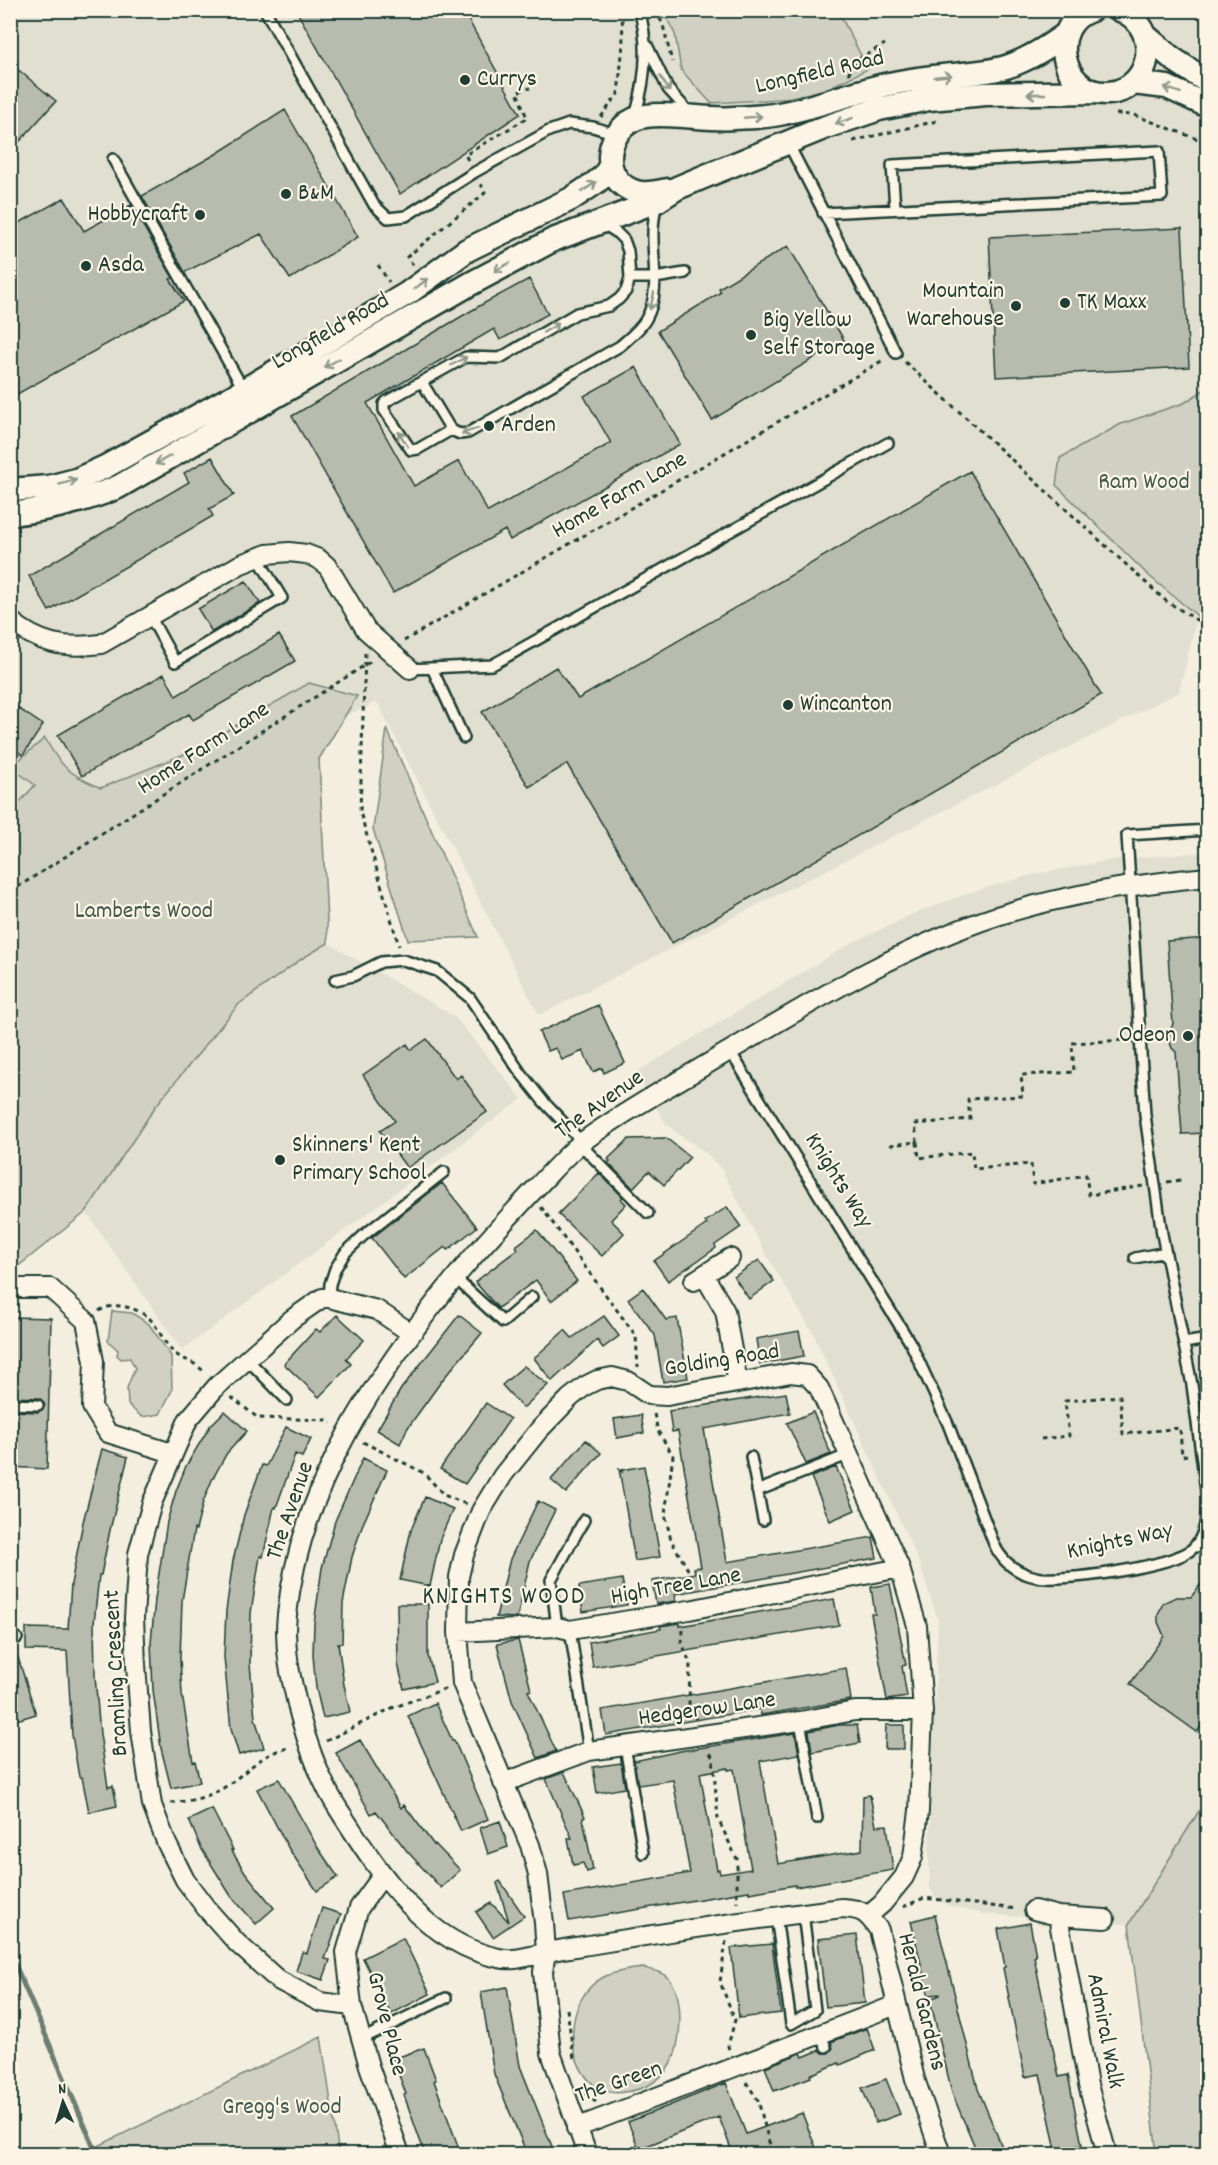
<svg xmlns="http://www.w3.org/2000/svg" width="1218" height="2165" font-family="Dekko,sans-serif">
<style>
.built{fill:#e1dfd0}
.green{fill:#d0d1c2;stroke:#78877b;stroke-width:1.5}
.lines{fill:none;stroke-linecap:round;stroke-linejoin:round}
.stream{stroke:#6c7d72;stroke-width:5}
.building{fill:#b8bcae;stroke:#1f3d34;stroke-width:1.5;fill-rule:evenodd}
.service-casing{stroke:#1f3d34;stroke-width:14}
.minor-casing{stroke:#1f3d34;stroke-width:22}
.tertiary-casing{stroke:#1f3d34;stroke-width:27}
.path{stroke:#1f3d34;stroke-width:3;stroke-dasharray:4.5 4.5;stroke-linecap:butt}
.service{stroke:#fcf5e5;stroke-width:9}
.minor{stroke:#fcf5e5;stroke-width:18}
.tertiary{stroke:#fcf5e5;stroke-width:22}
.oneway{stroke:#8e998c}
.poi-dot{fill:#1f3d34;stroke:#fcf5e5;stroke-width:2}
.labels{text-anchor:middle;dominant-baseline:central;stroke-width:4.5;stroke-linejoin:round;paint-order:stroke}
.street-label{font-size:24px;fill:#1f3d34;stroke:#fcf5e5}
.poi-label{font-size:24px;fill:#1f3d34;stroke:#fcf5e5;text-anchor:start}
.park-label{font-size:24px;fill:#425b50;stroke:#fcf5e5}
.neighbourhood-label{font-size:26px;letter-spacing:1.5px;fill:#1f3d34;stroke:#fcf5e5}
</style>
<rect width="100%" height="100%" fill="#f3eede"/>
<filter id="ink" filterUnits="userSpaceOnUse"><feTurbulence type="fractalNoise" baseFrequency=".0167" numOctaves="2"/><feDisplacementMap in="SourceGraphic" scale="12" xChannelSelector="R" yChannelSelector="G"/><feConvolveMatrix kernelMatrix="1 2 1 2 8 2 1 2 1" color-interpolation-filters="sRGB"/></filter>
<g filter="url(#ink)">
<path class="built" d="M10,11H1207L1208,571L1179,692L539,1015L377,702L11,867Z
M1207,852V1798L1129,1924L983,1914L950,1906L936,1899L930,1888L929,1853L938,1620L919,1562L813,1333L767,1256L722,1170L706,1153L677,1133L666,1123L635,1073L850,944L915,913L969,893L1031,875L1118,859Z
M328,943L455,1017L522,1099L182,1350L86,1212L155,1107L239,1004Z"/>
<path class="green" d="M663,11H838L868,69L824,90L781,99L711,103L681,70L675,34Z
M1207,388V624L1148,575L1056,485L1060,458L1121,424L1184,403Z
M309,683L357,696L319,759L328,943L303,958L239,1004L155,1107L86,1212L11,1272L10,813L35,785L11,767L45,738C60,767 71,775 101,788L192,751Z
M387,729L478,937L408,940L373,829Z
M112,1311L132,1313L149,1324L171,1356L172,1390L160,1414L142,1417L128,1405L127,1388L135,1368L130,1358L121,1359L117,1355L118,1350L108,1341Z
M1207,1798V2154H1157L1129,1924Z
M642,1968C651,1970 661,1971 668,1978C685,1994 682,2046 670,2065C660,2082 642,2090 624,2092C616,2094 600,2091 594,2085C563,2059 566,1998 602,1978C614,1971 630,1970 642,1968Z
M321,2037L339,2154H95L92,2149Z"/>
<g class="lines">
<path class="stream" d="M10,1953L97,2154"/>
</g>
<path class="building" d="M296,10H463L520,114L400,194Z
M10,63L56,101L10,152Z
M285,110L358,237L290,279L261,234L185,272L142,196L216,154Z
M64,198L84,231L131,205L173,278L170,279L184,301L10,398V228Z
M1182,228L1189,367L996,377L989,237Z
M788,246L844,340L712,420L658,331L721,292L719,288Z
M529,279L548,314L500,340L494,329L367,403L414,486L459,461L488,512L611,443L584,396L636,367L680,444L510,540L505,530L393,593L292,416L481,305Z
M212,457L234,495L209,509L213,516L49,611L29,576L189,482L184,473Z
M970,471L1101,695L672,943L567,764L529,787L482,712L556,667L578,699Z
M246,581L260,603L212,632L198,609Z
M279,635L295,661L193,720L189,714L82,776L58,735L164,674L176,696Z
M10,703L43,725L23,755L10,746Z
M1208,938V1133L1182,1134L1176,1052L1172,1048L1168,1037L1173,1024L1167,941Z
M598,1005L625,1063L604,1073L602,1068L593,1072L583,1051L562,1060L556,1048L548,1051L539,1032Z
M427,1039L456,1079L461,1075L487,1112L407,1168L380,1131L395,1121L363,1075L407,1044L411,1050Z
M666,1138L690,1157L664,1185L649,1171L633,1188L608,1163L610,1161L608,1159L629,1139Z
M599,1173L623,1197L621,1199L626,1204L611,1220L624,1233L602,1256L558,1214Z
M442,1183L477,1227L448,1250L445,1247L404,1279L372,1238Z
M727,1207L741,1227L715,1245L716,1248L668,1281L654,1261L707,1224L705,1222Z
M537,1230L577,1281L551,1301L536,1280L498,1308L475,1282L518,1249L516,1246Z
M759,1260L774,1281L749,1299L734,1277Z
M643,1288L666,1320L677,1318L688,1378L663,1382L655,1335L628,1299Z
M337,1315L364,1340L346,1359L351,1364L319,1397L284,1364L316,1329L320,1332Z
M459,1315L482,1333L443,1379L407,1429L400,1444L377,1430L401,1389Z
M604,1316L619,1336L603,1348L597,1340L552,1381L534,1358L565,1330L572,1338Z
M10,1317L51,1318L47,1469L10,1467V1411L38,1412L43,1409L45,1405L39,1398L10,1397Z
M799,1331L804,1356L760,1364L756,1339Z
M524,1366L548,1385L523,1408L502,1385Z
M786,1393L790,1413L704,1429L727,1562L873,1537L877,1558L675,1594L676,1601L656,1604L652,1581L695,1573L694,1568L701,1567L678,1431L672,1432L669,1411Z
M486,1403L510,1419L465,1484L440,1469Z
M225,1411L247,1431L227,1453L212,1480L203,1502L196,1530L194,1529L182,1601L180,1659L182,1694L193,1762L195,1761L200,1782L171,1788L161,1748L153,1690L151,1643L155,1599L167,1522L176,1491L186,1466L210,1426Z
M813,1412L831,1454L806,1464L787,1423Z
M641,1415L644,1433L617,1438L614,1419Z
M286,1427L311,1439L302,1457L295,1454L276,1508L274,1507L263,1557L260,1556L251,1613L250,1664L255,1718L264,1748L239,1755L231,1729L224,1657L226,1611L233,1561L244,1515L262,1465L266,1466Z
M586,1440L601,1453L566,1493L551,1480Z
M102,1449L128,1457L110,1530L101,1575H99L94,1623L95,1676L100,1734L108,1787L113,1786L117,1806L89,1812L82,1777H79L72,1735L67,1651L26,1650V1628L68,1629L71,1584L83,1522Z
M363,1458L387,1470L362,1526L352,1557L343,1603L342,1643H338L344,1685L350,1712L323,1718L316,1688L313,1655L314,1624L322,1568L335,1521Z
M644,1466L660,1557L635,1561L619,1469L622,1472V1470Z
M836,1467L855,1510L830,1521L811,1477Z
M425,1497L453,1509L440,1539L430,1586L400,1580L411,1530Z
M538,1501L555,1510L530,1561L517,1618L496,1617L510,1559Z
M1208,1575V1717L1197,1732L1130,1684L1164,1636L1158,1622V1615L1163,1603L1176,1597H1191Z
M622,1579L627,1605L583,1612L579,1586Z
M890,1584L906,1665L902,1666L907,1697L887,1700L871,1614H875L871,1587Z
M834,1599L839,1625L593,1667L589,1642L661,1629L660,1626L680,1623V1626Z
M397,1604H428V1656L435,1682L404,1689L398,1664Z
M518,1640L531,1690L528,1691L556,1751L538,1758L512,1701L497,1644Z
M14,1645L36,1714L10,1722V1646Z
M846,1668L851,1700L761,1715L760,1709L606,1735L602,1710Z
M435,1703L452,1740H454L488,1819L461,1831L408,1716Z
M839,1725H857L860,1743L812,1752L809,1731Z
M886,1725H904V1749H885Z
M795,1733L799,1754L760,1761L778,1864L862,1850L863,1796L870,1795L876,1826L887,1825L893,1870L795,1887V1885L749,1893V1891L569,1921L564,1895L690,1873L673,1780L638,1785L634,1761L680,1751ZM728,1768V1770L734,1769L751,1869L720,1874L719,1869L717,1870L700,1773Z
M360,1740L401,1808L404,1805L434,1845L435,1844L460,1870L441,1888L407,1851L376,1811L371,1814L344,1767L336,1753Z
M621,1763L625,1788L597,1793L593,1767Z
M564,1772L585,1817L583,1818L593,1870L587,1872L583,1863L573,1865L568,1838H572L546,1779Z
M279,1779L318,1848L338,1877L317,1891L289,1849L257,1789Z
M212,1809L233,1850H231L245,1872L274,1908L256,1924L231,1896L201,1848L189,1820Z
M500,1821L508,1847L488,1854L480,1828Z
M500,1881L524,1916L493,1937L476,1912L491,1903L509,1922L497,1883Z
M322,1908L341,1914L325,1959L330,1960L323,1980L296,1971L302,1952L307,1953Z
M935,1915L978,2089L1005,2154H978L952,2093L930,1999L940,1995V1994L929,1995L927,1990L911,1921Z
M1030,1923L1036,1956L1034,1957L1059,2077L1068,2075L1082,2145L1056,2150L1040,2074L1025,2077L1003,1968L1005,1967L998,1929Z
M857,1935L865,2003L826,2007L818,1939Z
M403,1938L430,1994L391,2014L363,1958Z
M772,1944L781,2013L739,2018L731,1948Z
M507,1987L520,2066L555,2154H527L494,2074L481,1992Z
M867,2028L875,2050L840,2065L839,2063L810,2075L811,2077L774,2091L765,2067L801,2053L803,2057L820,2050L823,2053H828L833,2048L831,2042Z
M424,2048L436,2080L434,2081L461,2154H425L404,2095L406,2094L393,2059Z
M886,2079L900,2114L876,2123L862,2088Z
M726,2083L746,2134L802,2113L816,2148L799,2154H733L719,2117L639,2149L628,2122Z"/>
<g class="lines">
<defs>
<path id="service" d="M265,10L374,205L388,218L406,216L475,172L549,131L569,124L593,127L616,134
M647,45L668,89L688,111
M635,117C645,83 650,45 639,10
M788,143L896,353
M113,159L244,390
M823,213L1162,196L1159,151L892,165L895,208
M630,278H655L685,273
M422,382L451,430L460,434L468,433L620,346C629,338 640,330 646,319C661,293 652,260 653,232C653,222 655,213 656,204
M451,430L418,449L411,450L384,410V404L387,401L466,357L500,358L577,313L609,306L619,299L626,291L630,278L628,251L624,240L616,232L603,224
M150,616L175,662L282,598L258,558
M432,668L464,738
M410,669L492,665L888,443
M335,980L353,976L381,962L403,960L437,971L470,998L520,1072L543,1101L582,1142
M730,1051L911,1344L948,1424L994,1544C1002,1562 1017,1573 1036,1577C1060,1583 1175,1566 1192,1549C1206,1536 1207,1516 1207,1498L1192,1385L1162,1234L1145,1115L1127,835L1208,830
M580,1144L648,1213
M1135,1258L1166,1252
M455,1278L503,1322L532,1297
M329,1298L330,1284L335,1269L345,1253L364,1235L444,1172
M1184,1343L1208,1339
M247,1359L287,1400
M10,1404L38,1405
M751,1457L763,1520
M757,1491L850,1454
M1195,1547L1208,1545
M557,1627L551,1580L584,1520
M570,1630L589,1751
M10,1639L17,1638
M800,1721L817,1818
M625,1746L643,1853
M776,1916L791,2024L815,2010L803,1913
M820,2034L826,2047
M362,2039L446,1998"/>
<path id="minor" d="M10,620C38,644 65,649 101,644L241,564L267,554L289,552L306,554L319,559L328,567L366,630L410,669
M704,1275L725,1311L738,1383
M694,1281L730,1258
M10,1288H50L86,1321L94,1361L92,1407L108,1433L172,1453
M458,1632L557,1627L570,1630L689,1610L900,1568
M503,1783L589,1751L800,1721L855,1711H923
M382,1876L359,1908L346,1952L352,2006L369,2066L400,2154
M1034,1910L1058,1916L1088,2085L1107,2154
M1058,1916L1105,1919
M352,2006L320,2002L278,1980L237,1943L206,1908L185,1880L167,1844L152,1805L141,1731L136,1665L134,1618L138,1554L152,1503L188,1420L217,1386L292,1319L322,1298H329L377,1310L411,1333
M576,2128L896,2005
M587,2154L551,2053L543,1972L546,1952L544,1923L538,1874L530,1845L462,1683L458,1632L459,1577L464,1555L481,1511L503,1475L539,1430L570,1398L585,1386L597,1380L612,1377L628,1381L649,1395L667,1396L791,1373L807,1375L819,1388L900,1568L917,1626L923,1711L919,1811L913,1857L904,1877L882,1904L869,1915
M941,2154L915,2079L879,1930C867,1913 863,1909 842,1908C757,1919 673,1931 589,1945C576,1947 562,1949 549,1952C532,1955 515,1962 499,1958C423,1943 377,1869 339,1810C320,1781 309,1749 300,1716C292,1683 283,1649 287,1615C300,1486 378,1371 459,1273C483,1244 509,1217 534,1190C551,1173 566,1154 585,1140C629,1108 678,1082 724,1054C812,1002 899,948 997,916C1066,894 1136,884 1208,877"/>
<path id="tertiary" d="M1091,10C1046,25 1061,96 1108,93C1154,90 1162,26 1120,10
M1146,36L1173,59L1208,82
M1133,83L1167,87L1208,106
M668,190C658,192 646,195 636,192C600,181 603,134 635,119C657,109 706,121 734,118C750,117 768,117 784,113C818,106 851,93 885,85C907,80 930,77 952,75C970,73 989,72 1006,67C1028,60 1048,47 1066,34
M10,490L49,487L76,480L105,467L244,390L408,293L467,250L571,199L595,183L604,176L610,166
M10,514C49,510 82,502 118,487L472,283L553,240L657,201L677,188L713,173L826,127L879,109L929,99L986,94L1095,92"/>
</defs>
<use href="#service" class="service-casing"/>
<use href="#minor" class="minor-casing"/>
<use href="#tertiary" class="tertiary-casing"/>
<path class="path" d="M656,10L663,25L672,62
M848,74L859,59L885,44
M1116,114L1134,115L1208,143
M601,117L618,94L623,44L622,10
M853,141L937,121
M468,160L465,155L527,118L517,92L530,88
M378,265L389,282
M413,265L407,257L485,193L481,184
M905,362L1166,601L1208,627
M404,641L885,359
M365,653L360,812L399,946
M10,892L373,660
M1152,1038L1168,1037
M917,1142L919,1158L972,1152L974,1169L1031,1164L1033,1184L1086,1175L1089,1195L1143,1186
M890,1145L917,1142L915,1124L970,1119L968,1099L1023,1096L1021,1075L1074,1072L1072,1043L1127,1040
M1167,1182L1181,1180
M541,1207L636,1336L638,1367
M99,1311C114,1301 134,1307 148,1317C158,1326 163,1342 173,1352C183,1361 194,1360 205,1373
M231,1397L258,1418L327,1420L331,1423
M654,1414L658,1431L673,1456L665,1514L671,1540L690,1573L689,1591
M1041,1439L1069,1436L1065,1401L1120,1396L1123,1434L1180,1428L1182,1456L1187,1455
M363,1442L424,1473L444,1495L466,1504
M683,1630L682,1643L690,1663L689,1704L696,1719
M326,1741L392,1708L447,1688
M710,1753L713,1758L718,1819L737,1859V1903
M171,1803C188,1801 202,1799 218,1791C243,1778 260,1751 291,1748
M903,1907L924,1898L1017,1909
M726,1941L720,1982L735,2020L728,2046L729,2050
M567,2009L574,2059
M746,2082L758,2100L769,2142L775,2154
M585,2094L596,2102"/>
<use href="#service" class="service"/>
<use href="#minor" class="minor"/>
<use href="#tertiary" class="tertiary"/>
</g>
<defs><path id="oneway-shaft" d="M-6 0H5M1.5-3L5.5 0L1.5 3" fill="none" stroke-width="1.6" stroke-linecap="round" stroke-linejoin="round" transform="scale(1.5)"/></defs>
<g class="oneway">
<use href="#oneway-shaft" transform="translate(943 76) rotate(-6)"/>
<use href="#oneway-shaft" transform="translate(665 84) rotate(59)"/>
<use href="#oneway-shaft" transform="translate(1172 90) rotate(-162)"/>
<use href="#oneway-shaft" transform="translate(1036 94) rotate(180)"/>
<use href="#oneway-shaft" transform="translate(753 117) rotate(-5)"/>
<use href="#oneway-shaft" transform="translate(844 121) rotate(161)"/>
<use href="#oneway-shaft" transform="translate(589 187) rotate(-34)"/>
<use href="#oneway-shaft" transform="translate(502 267) rotate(152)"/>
<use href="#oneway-shaft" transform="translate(421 284) rotate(-36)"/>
<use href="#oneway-shaft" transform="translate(652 301) rotate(103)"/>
<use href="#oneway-shaft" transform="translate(551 328) rotate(-30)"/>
<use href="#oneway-shaft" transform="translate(459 361) rotate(-28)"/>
<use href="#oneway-shaft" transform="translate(332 363) rotate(150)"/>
<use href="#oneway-shaft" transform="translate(470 431) rotate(161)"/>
<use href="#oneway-shaft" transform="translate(403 439) rotate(-123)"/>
<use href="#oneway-shaft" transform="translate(163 460) rotate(150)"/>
<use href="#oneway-shaft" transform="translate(68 482) rotate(-16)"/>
</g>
</g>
<g class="poi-dot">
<circle cx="465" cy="80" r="6"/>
<circle cx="286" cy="194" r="6"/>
<circle cx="200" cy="215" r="6"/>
<circle cx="86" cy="266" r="6"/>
<circle cx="1065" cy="303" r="6"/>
<circle cx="1016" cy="306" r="6"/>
<circle cx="751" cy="335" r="6"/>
<circle cx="489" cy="426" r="6"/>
<circle cx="788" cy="705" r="6"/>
<circle cx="1188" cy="1036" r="6"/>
<circle cx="280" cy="1160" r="6"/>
</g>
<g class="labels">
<g class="street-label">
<text transform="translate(820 73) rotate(-13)">Longfield Road</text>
<text transform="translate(331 332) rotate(-30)">Longfield Road</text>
<text transform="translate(620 496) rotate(-30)">Home Farm Lane</text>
<text transform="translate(204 749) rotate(-33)">Home Farm Lane</text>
<text transform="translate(600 1105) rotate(-35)">The Avenue</text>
<text transform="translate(838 1181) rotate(58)">Knights Way</text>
<text transform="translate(722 1361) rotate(-9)">Golding Road</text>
<text transform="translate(291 1511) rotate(-71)">The Avenue</text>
<text transform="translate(1120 1542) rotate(-12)">Knights Way</text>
<text transform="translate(676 1587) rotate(-10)">High Tree Lane</text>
<text transform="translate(117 1673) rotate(-93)">Bramling Crescent</text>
<text transform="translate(707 1710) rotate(-8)">Hedgerow Lane</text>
<text transform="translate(921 2002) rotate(76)">Herald Gardens</text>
<text transform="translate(386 2024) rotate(76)">Grove Place</text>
<text transform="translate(1104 2031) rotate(79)">Admiral Walk</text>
<text transform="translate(619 2083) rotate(-19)">The Green</text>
</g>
<g class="poi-label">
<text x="477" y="80">Currys</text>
<text x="298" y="194">B&amp;M</text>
<text x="188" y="215" text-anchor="end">Hobbycraft</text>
<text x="98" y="266">Asda</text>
<text x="1004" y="292" text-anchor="end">Mountain<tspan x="1004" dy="28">Warehouse</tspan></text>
<text x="1077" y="303">TK Maxx</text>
<text x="763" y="321">Big Yellow<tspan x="763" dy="28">Self Storage</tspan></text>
<text x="501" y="426">Arden</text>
<text x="800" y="705">Wincanton</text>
<text x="1176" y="1036" text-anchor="end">Odeon</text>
<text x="292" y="1146">Skinners' Kent<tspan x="292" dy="28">Primary School</tspan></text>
</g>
<g class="park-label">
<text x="1144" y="483">Ram Wood</text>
<text x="144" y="912">Lamberts Wood</text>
<text x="282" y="2108">Gregg's Wood</text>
</g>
<g class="neighbourhood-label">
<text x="504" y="1597">KNIGHTS WOOD</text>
</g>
</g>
<rect width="1218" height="2165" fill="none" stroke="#fcf5e5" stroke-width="36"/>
<rect x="18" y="18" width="1182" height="2129" fill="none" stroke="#1f3d34" stroke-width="2" filter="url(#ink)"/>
<g transform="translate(63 2102) rotate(356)" stroke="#fcf5e5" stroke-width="4.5" paint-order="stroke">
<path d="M0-4.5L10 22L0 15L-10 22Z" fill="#1f3d34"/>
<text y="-9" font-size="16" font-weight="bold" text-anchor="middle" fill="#1f3d34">N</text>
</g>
</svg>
